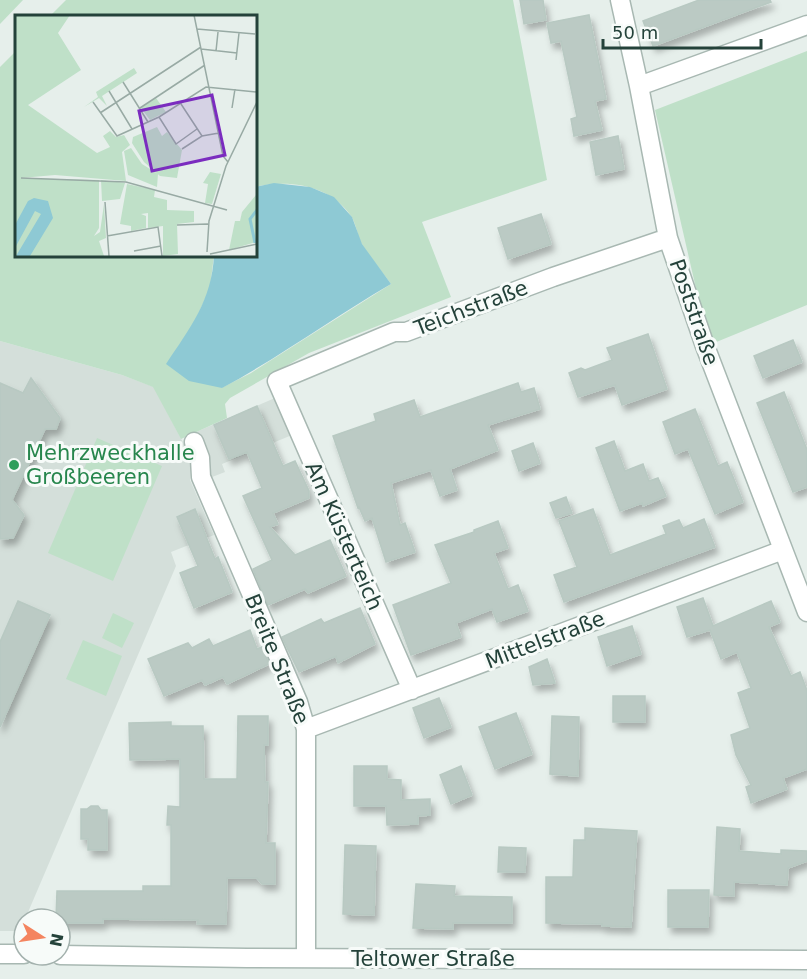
<svg xmlns="http://www.w3.org/2000/svg" width="807" height="979" font-family="'DejaVu Sans',sans-serif">
<style>
.built{fill:#d4dfda}
.green{fill:#bfe0c8}
.water{fill:#8ec9d4}
.building{fill:#bbcac4;stroke:#b8c9c2;stroke-width:1.5;filter:url(#shadow)}
.lines{fill:none;stroke-linecap:round;stroke-linejoin:round}
.minor-casing{stroke:#a8b8b2;stroke-width:21}
.minor{stroke:#fff;stroke-width:18}
.leisure-dot{fill:#2e9e5b;stroke:#f7fbf9;stroke-width:2}
.labels{text-anchor:middle;dominant-baseline:central;stroke-width:6;stroke-linejoin:round;paint-order:stroke}
.street-label{font-size:21px;fill:#24423a;stroke:#f7fbf9}
.leisure-label{font-size:21px;fill:#27864d;stroke:#f7fbf9;text-anchor:start}
.inset-river{fill:none;stroke:#8ec9d4;stroke-width:3}
.inset-road{fill:none;stroke:#98aaa4;stroke-width:1.5}
.view{fill:#7b2cbf;fill-opacity:0.15;stroke:#7b2cbf;stroke-width:3}
.inset-edge{fill:none;stroke:#24423a;stroke-width:3}
</style>
<defs>
<filter id="shadow"><feDropShadow dx="3.5" dy="6" stdDeviation="3" flood-color="#0004"/></filter>
</defs>
<rect width="100%" height="100%" fill="#e6efeb"/>
<path class="built" d="M0,341L122,375L154,387L188,452L191,466L190,480L214,535L171,552L176,566L20,931H0Z
M275,398L292,435L222,464L225,472L207,479L204,449L196,432Z"/>
<path class="green" d="M0,0H23L0,24Z
M66,0H513L547,180L422,222L451,297L309,353L230,398L225,404L227,418L181,439L153,387L122,375L0,341V67L16,51V255H214L210,288L196,319L221,388L251,373L391,284C382,271 371,259 363,246C357,237 357,225 351,216C330,185 289,179 255,187V16H50Z
M807,51V305L709,345L655,110Z
M97,438L162,466L113,581L48,553Z
M113,613L134,623L122,648L102,638Z
M83,640L122,656L106,696L66,679Z"/>
<path class="water" d="M274,183L310,187L334,197L352,217L362,244L391,284C334,317 280,357 222,388L189,381L166,364C190,328 212,300 214,255H255V187Z"/>
<path class="building" d="M520,0H543L546,20L524,24Z
M699,0H770L771,2L653,46L643,21Z
M589,15L606,99L595,101L602,130L574,136L571,119L577,117L561,41L551,43L547,23Z
M618,136L624,169L596,175L590,142Z
M541,214L551,244L508,259L498,228Z
M648,334L667,389L622,405L615,385L578,397L569,373L581,368L585,370L612,360L607,348Z
M793,340L802,362L763,378L754,356Z
M31,378L60,418L56,429H45L12,500L24,515L13,538L0,539V383L23,393Z
M518,383L521,392L534,388L540,409L488,425L498,450L450,469L457,490L440,496L431,470L391,483L400,525L405,523L415,552L386,562L372,518L365,521L359,507L358,508L333,436L376,421L374,414L414,400L420,417Z
M784,392L807,450V487L793,492L757,403Z
M257,406L283,466L295,461L309,491V498L273,513L278,524L270,527L295,555L330,540L346,576L308,593L305,589L268,605L253,569L272,560L243,496L262,488L247,452L229,459L214,425Z
M695,409L718,466L727,462L743,502L715,514L688,449L675,454L663,422Z
M614,441L625,471L643,464L649,481L658,478L666,496L643,506L642,503L620,511L596,448Z
M533,443L540,463L519,471L512,451Z
M566,497L572,513L556,518L550,503Z
M195,509L215,559L218,557L232,592L194,608L180,573L198,566L177,517Z
M593,509L610,555L666,534L663,526L679,520L683,528L704,519L715,547L564,602L554,575L577,567L559,521Z
M498,521L508,548L494,553L508,589L518,585L528,611L497,622L492,609L456,623L461,637L411,655L393,605L451,583L435,545L474,532V530Z
M703,598L713,626L771,601L780,622L769,627L791,676L800,672L807,691V769L783,778L787,789L751,803L746,787L751,785L736,755L731,735L750,728L738,693L751,688L737,652L721,659L710,630L687,637L677,607Z
M18,601L50,615L0,727V642Z
M360,608L375,644L338,663L336,656L299,672L282,637L321,619L324,623Z
M632,626L641,654L607,666L598,637Z
M250,630L257,649L262,647L269,664L227,684L223,677L205,685L202,680L164,696L148,659L188,643L192,648L209,639L213,646Z
M547,659L555,683L533,685L529,667Z
M613,696H645V722H613Z
M439,698L451,727L424,738L413,708Z
M516,713L532,754L495,769L479,727Z
M238,716H268V745H264L265,782H268L266,843H275V884H262L257,878H227L226,924H197L198,920L103,919V923H60V919H56L57,891H143V886H171V825H167L168,806L180,807V759L130,760L129,723L171,722V726H203L204,779H237Z
M552,716L579,717L578,776L550,774Z
M354,766H387V779L401,780V800L430,799V815L418,816V824L387,825L386,806H354Z
M461,766L472,795L451,804L440,775Z
M91,806H98L101,810H107V850H88V839H81V809H87Z
M717,827L740,829L739,851L781,854V850L807,851V861L788,868L787,885L734,882V896L714,895Z
M585,828L637,831L631,927L602,926V924L546,923V877H573L574,840H585Z
M345,845L376,846L374,915L343,914Z
M499,847L526,848L525,872H498Z
M416,884L455,886L454,896L512,897V923H453V929L413,928Z
M668,890H709L708,927H668Z"/>
<g class="lines">
<defs>
<path id="minor" d="M620,0L639,86L668,238L705,346L807,612
M639,86L807,25
M194,442L200,458L201,477L298,702L306,729V958
M412,690L277,381L394,332H406L553,277L668,238
M306,729L783,550
M0,954H24
M60,955L247,958L807,960"/>
</defs>
<use href="#minor" class="minor-casing"/>
<use href="#minor" class="minor"/>
</g>
<circle class="leisure-dot" cx="14" cy="465" r="6"/>
<g class="labels">
<g class="street-label">
<text transform="translate(471 308) rotate(-21)">Teichstraße</text>
<text transform="translate(694 312) rotate(71)">Poststraße</text>
<text transform="translate(344 536) rotate(66)">Am Küsterteich</text>
<text transform="translate(545 640) rotate(-21)">Mittelstraße</text>
<text transform="translate(277 659) rotate(68)">Breite Straße</text>
<text x="433" y="959">Teltower Straße</text>
</g>
<g class="leisure-label">
<text x="26" y="453">Mehrzweckhalle<tspan x="26" dy="24">Großbeeren</tspan></text>
</g>
</g>
<g transform="translate(15 15)">
<rect width="242" height="242" fill="#e6efeb"/>
<path d="M0,0H55L43,18L66,55L13,90L82,138L95,132L88,121L95,116L101,122L109,120L115,130L107,137L111,166L40,160L6,163L84,165V213L79,221L85,217L89,189L91,223L84,226L89,241H0ZM119,53L122,58L87,81L92,91L84,83L69,92L83,82L81,77ZM141,83L151,97L135,105L126,93ZM142,112L147,121L152,117L167,135L162,163L145,161L129,147L117,128L118,122ZM116,133L127,149L143,159L142,172L113,160L109,136ZM195,157L206,159L197,189L190,188L193,169L188,168ZM86,165L110,168L105,184L87,186ZM112,169L140,175L139,182L152,185V195L179,196V207L162,209L163,239L148,241V211L133,213V198L126,199L131,201V213L116,216V211L105,209ZM241,180V227L214,235L220,206H225L227,197Z" fill="#bfe0c8"/>
<path d="M19,183L33,186L38,203L15,241H1L26,199L20,196L0,233V210L13,186Z" fill="#8ec9d4"/>
<path class="inset-river" d="M240,228L235,204L242,195"/>
<path class="inset-road" d="M179,0L208,141L213,147M182,14L240,19M186,34L222,38M201,36L203,17M221,45L224,18M108,67L133,107M94,76L117,114M78,87L102,121L144,102L191,72L242,77M166,89L187,121M125,93L190,50M217,93L220,74M85,98L186,32M144,102L161,129L182,114M167,134L187,121L204,118M6,163L111,167L212,195M90,187L94,241M162,210L193,209M92,221L143,212L147,241M119,236L146,231M192,237L194,206L211,151L242,87M195,239L242,229"/>
<path class="view" d="M197,80L210,140L137,156L124,96Z"/>
<rect width="242" height="242" class="inset-edge"/>
</g>
<g transform="translate(42 937) rotate(102)"><circle r="28" fill="#f7fbf9" stroke="#a3b1ad" stroke-width="1.5"/>
<path d="M0-4.5L10 22L0 15L-10 22Z" fill="#f4845f"/>
<text y="-9" font-size="16" font-weight="bold" text-anchor="middle" fill="#24423a">N</text>
</g>
<path d="M603 39v9h158v-9" fill="none" stroke="#24423a" stroke-width="3"/>
<text x="612" y="39" font-size="18" fill="#24423a" stroke="#f7fbf9" stroke-width="4.5" paint-order="stroke">50 m</text>
</svg>
